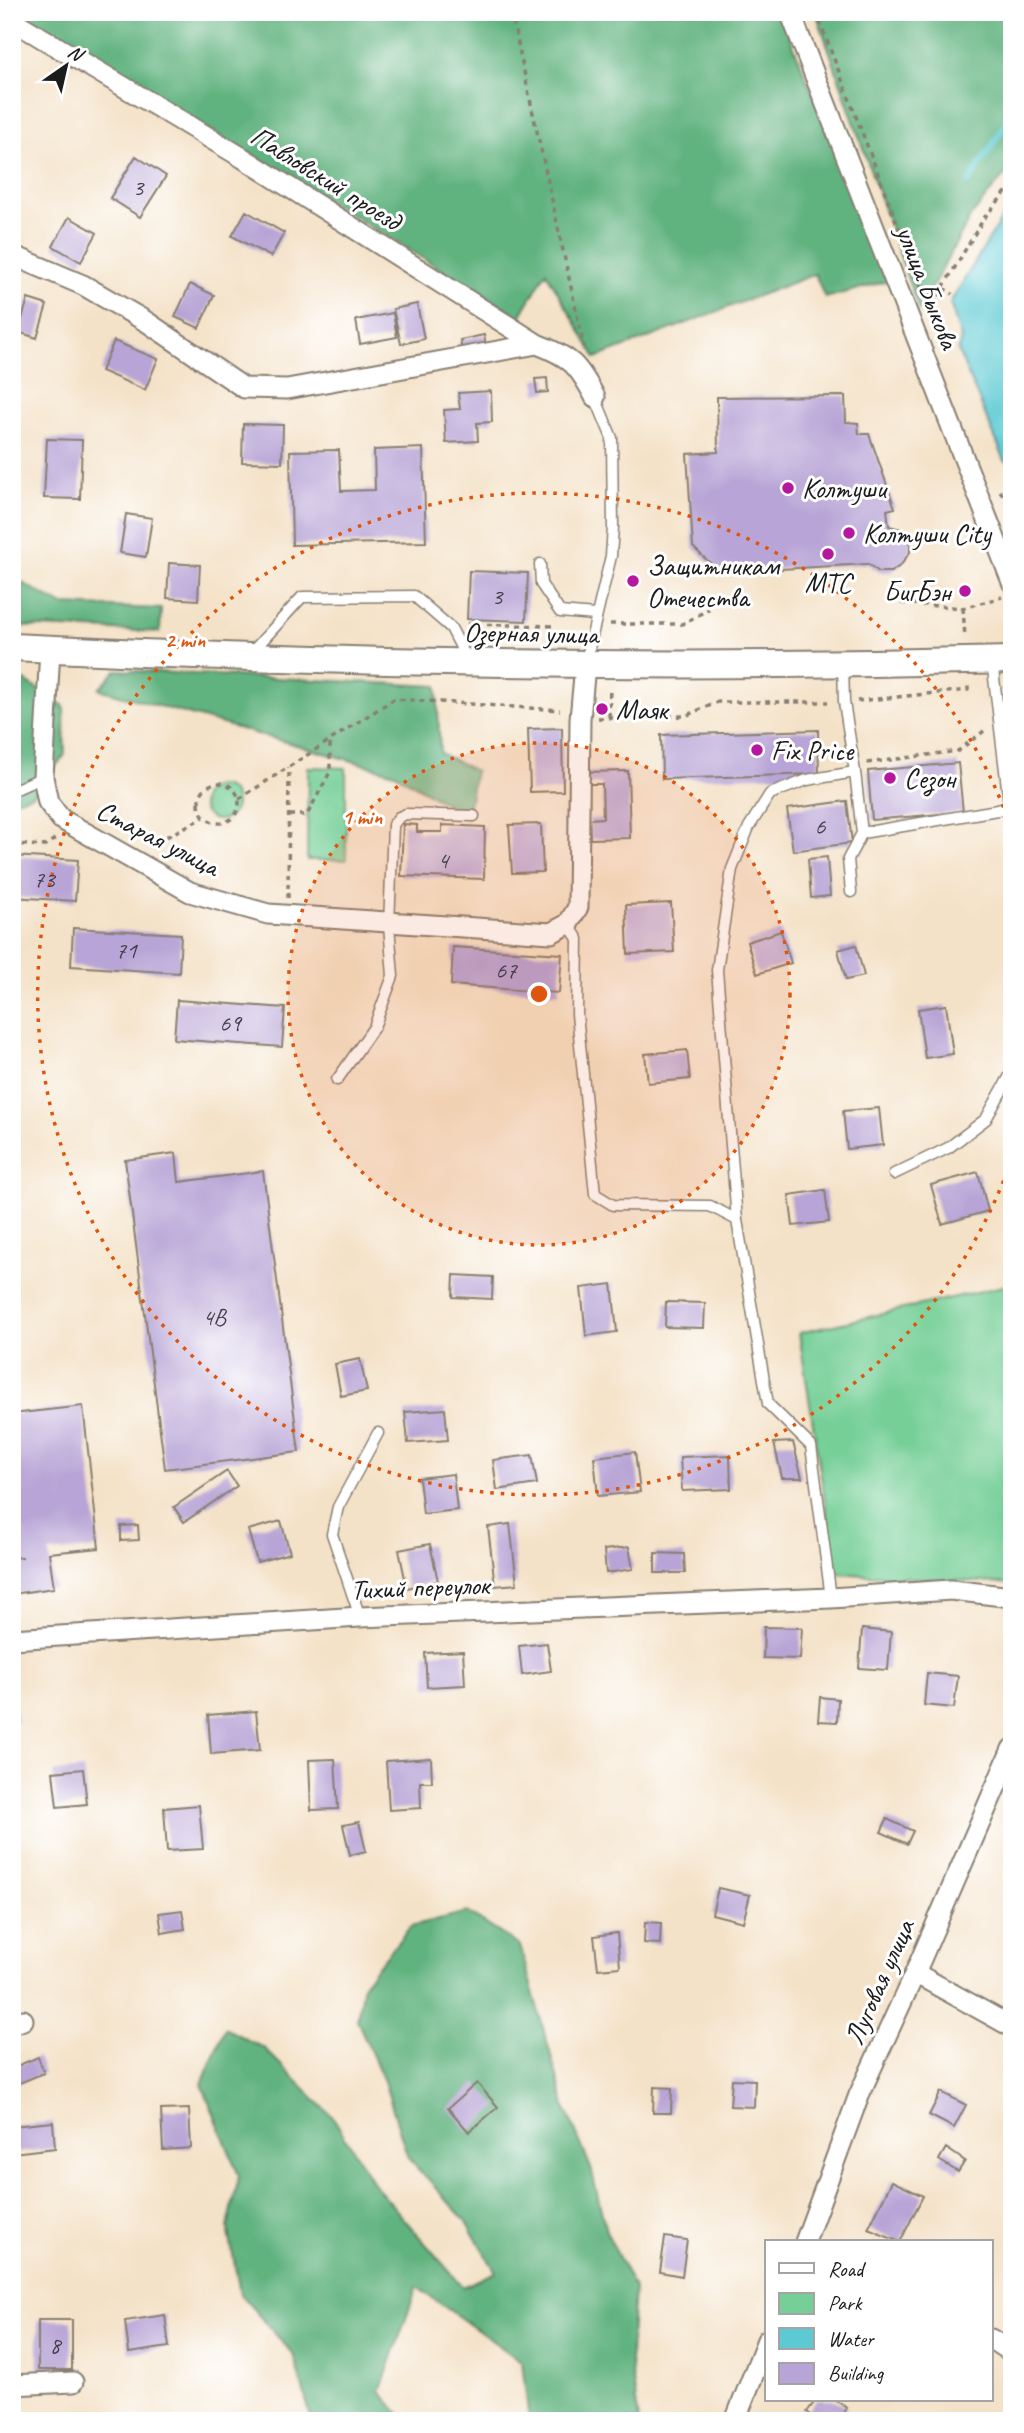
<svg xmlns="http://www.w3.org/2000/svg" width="1024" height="2433" font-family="Caveat,sans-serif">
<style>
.green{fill:#75cf96;stroke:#487659;stroke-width:2}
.forest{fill:#60b27f;stroke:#3e674e;stroke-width:2}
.water{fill:#5dcad3;stroke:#3c7378;stroke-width:2}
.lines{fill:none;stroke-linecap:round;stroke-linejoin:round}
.stream{stroke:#5dcad3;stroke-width:6}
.building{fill:#b8a4d6}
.lane-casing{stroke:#887f72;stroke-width:13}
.street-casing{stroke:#887f72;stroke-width:23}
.secondary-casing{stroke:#887f72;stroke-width:30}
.path{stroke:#887f72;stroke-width:3.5;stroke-dasharray:5 5;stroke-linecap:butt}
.lane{stroke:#fff;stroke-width:10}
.street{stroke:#fff;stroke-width:19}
.secondary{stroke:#fff;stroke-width:26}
.ring{fill:none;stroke:#de560d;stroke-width:3.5;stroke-dasharray:3.5 7}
.poi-dot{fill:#b5179e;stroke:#fff;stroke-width:2.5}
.labels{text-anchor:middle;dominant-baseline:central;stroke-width:6;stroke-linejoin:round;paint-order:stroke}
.number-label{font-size:24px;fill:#433e4a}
.street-label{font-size:28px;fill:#1c1c1c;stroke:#fff}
.poi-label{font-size:28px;fill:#1c1c1c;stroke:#fff;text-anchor:start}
.centre{fill:#de560d;stroke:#fff;stroke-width:3.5}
.ring-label{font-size:21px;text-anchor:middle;font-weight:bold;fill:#de560d;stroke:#fff;stroke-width:6;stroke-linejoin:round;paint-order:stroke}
</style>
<rect width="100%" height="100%" fill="#fff"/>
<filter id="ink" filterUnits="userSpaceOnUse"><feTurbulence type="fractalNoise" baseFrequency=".0143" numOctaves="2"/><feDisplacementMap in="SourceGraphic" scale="14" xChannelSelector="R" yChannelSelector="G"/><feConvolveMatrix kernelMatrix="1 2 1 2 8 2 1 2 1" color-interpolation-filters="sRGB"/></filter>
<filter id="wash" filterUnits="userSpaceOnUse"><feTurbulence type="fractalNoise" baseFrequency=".00686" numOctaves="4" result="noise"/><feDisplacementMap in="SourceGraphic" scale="28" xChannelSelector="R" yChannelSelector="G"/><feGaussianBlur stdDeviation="1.57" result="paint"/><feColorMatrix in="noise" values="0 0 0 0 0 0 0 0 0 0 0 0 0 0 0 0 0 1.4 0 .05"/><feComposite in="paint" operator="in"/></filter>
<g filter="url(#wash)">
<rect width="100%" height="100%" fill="#f4e2c8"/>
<path class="green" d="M308,767L346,768V860H307Z
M202 803a17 17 0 1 1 34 0a17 17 0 1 1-34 0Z
M1012,1284V1584L836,1573L799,1333Z"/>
<path class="forest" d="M15,12H780L888,281L825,298L815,274L596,358L546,272L520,317Z
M816,12H1012V166L971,216L919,311Z
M12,577L62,605L161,609L160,632L12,626Z
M116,670L437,686L440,753L475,771L467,817L395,773L99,689Z
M12,681H25L64,706L65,755L32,795L12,801Z
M467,1912L520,1946L566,2109L591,2168L606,2231L634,2288L630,2361L639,2421H529L522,2362L417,2287L380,2392L407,2421H312L293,2354L240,2294L228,2227L239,2176L202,2084L225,2028L265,2049L333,2117L373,2183L463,2287L496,2272L465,2220L408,2158L384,2081L357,2020L363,1984L411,1926Z"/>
<path class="water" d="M1012,202V463L1005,461L958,351L961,338L950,303Z"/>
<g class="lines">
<path class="stream" d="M969,182L1012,114"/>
</g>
<g id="blocks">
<path class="building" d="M136,156L166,176L140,217L110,198Z
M246,211L284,233L271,257L232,236Z
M69,217L97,233L81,262L53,246Z
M190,284L214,295L199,328L175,317Z
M28,299L47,305L37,338L18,332Z
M417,304L424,339L401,344L393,309Z
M393,313L397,337L360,344L356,320Z
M484,335L486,346L462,351L460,340Z
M114,341L158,359L145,390L101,371Z
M547,378L548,392L537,393L535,379Z
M491,391L492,422L477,423L478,441L446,443L444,410L460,409L458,393Z
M845,396L846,422L858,423L859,434H869L895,508L887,510L889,526L901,529L910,538V552L901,565L891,572H879L868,564L726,572L714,567L693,547L687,454L718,452L717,397Z
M243,424L283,425L282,463L242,462Z
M47,439L82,440L80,499L44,498Z
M423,448L426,542L292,545L290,451L339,450L341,491L375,490L374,450Z
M126,514L152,518L146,557L120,553Z
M169,563L200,565L198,600L167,598Z
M469,571L528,573L526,621L467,619Z
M562,728L563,791L530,792L528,729Z
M818,730L819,774L662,779L661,735Z
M958,763L963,812L872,820L868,771Z
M628,771L630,838L590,839L589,819L603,818L602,784H586L585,772Z
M847,801L852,843L793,851L787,809Z
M403,824L417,825V832H442V825L485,827L484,879L401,876Z
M541,824L543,872L512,873L509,825Z
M12,856L78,860L75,901L12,897Z
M827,857L830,896L811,898L808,859Z
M671,903L674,952L628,954L626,905Z
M73,928L181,934L179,973L71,966Z
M781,931L791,963L757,974L747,942Z
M856,945L864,976L846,980L838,950Z
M453,947L562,954L559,993L451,985Z
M177,1000L285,1008L282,1047L174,1039Z
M946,1005L953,1054L925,1058L918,1009Z
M687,1050L690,1079L648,1083L645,1054Z
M879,1108L883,1145L847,1149L843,1111Z
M176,1153L179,1182L263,1171L299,1452L165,1469L125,1160Z
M978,1172L988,1211L942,1224L931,1185Z
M825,1190L829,1222L793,1226L789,1195Z
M454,1275L493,1277L492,1299L453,1297Z
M612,1284L617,1332L586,1336L581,1288Z
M666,1302L705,1303L704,1328L665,1327Z
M360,1359L367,1391L341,1396L335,1364Z
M83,1406L99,1548L49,1553L54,1588L12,1594V1558L23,1557H12V1414Z
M445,1409L448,1440L408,1443L405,1412Z
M793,1442L802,1478H782L774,1443Z
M635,1452L640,1492L598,1496L594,1457Z
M532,1455L537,1484L497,1490L493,1460Z
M730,1455L731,1489L682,1491L680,1457Z
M227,1471L237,1486L184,1522L174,1507Z
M453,1474L457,1510L423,1514L419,1478Z
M281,1521L290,1553L257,1562L248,1530Z
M510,1524L517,1584L495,1586L488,1527Z
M138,1525L139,1540L121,1541V1526Z
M430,1544L438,1581L407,1588L399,1550Z
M629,1547L633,1569L606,1573L604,1550Z
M655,1553L684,1554L685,1573H655Z
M764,1627L802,1628L800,1659L763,1658Z
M862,1629L891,1632L888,1670L859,1668Z
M547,1643L551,1671L522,1675L519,1646Z
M463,1651L465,1685L427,1687L425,1653Z
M927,1673L958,1676L954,1708L924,1705Z
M12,1687L17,1721H12Z
M820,1697L838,1699L837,1722L818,1721Z
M256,1711L260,1750L211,1754L208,1715Z
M431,1758L432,1782H420L421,1808L389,1810L386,1761Z
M335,1759L338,1809L311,1810L309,1760Z
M83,1769L87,1804L57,1807L53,1772Z
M199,1805L203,1849L167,1851L164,1808Z
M887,1819L913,1831L907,1844L881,1832Z
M359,1822L366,1851L350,1855L343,1825Z
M718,1888L750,1895L743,1922L712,1914Z
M182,1910L185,1929L162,1933L159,1913Z
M645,1922L661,1923L660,1944L644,1943Z
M617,1933L620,1967L598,1969L594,1936Z
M38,2057L44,2073L12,2086V2068Z
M732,2079L755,2080L754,2107L730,2106Z
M477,2083L498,2107L469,2132L448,2108Z
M654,2087L672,2088L671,2113H653Z
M941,2092L966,2105L954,2128L929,2115Z
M189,2109L191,2148L163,2150L161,2110Z
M53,2122L55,2148L13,2153L12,2126Z
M946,2148L965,2161L958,2172L939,2160Z
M892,2181L923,2196L900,2242L868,2229Z
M665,2237L687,2240L682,2276L660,2272Z
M165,2315L169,2347L129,2353L125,2321Z
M38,2320H72V2370H38Z
M816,2400H835L847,2408L838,2421H819L807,2412Z"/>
</g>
</g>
<g filter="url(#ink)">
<use href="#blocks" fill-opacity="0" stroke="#887f72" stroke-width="2"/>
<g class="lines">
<defs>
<path id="lane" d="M540,564L541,584L560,612L595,615
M251,653L302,597L414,596L451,628L467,659
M586,661L611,556L613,527L612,438L595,397
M992,661L1012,829
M12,791L43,777
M862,833L1009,808
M851,892L848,859L862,833L855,772
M568,924L578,939L577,1014L595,1194L613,1205L710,1206L737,1220
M337,1080L374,1027L393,976L389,925L393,825L399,817L406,814L474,816
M894,1174L948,1148L986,1119L1012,1072
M831,1598L811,1446L768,1404L737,1220L717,970L732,869L749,827L770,794L807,780L855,772L844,702L843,664
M360,1617L332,1534L338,1507L378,1433"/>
<path id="street" d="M790,12L1012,582
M12,20L243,158L537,344C571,357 578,365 595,397
M12,255L83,285L147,322L244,388L287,389L537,344
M50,649L43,777L48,802L61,819L190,892L268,914L551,933L568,924L578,907L580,719L585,665
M12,1639L360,1617L831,1598L951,1590L1012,1597
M915,1973L1012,2027
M12,2024L23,2020
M805,2242L859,2095L915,1973L1012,1749
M991,2339L1012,2353
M12,2385L73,2382
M735,2421L767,2340"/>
<path id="secondary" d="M12,647C345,664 678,669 1012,660"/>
</defs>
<use href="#lane" class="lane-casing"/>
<use href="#street" class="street-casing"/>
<use href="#secondary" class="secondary-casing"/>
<path class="path" d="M511,12L584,347
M816,12L927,302
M943,288L953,294
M928,313L984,218L1012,185
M1000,491L1012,510
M901,603L963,608L1002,597
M963,608L965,637
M467,624L554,626
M610,624H682L709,609
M857,701L968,690V683
M609,717L610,687
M598,718L685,716L718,702H828
M867,763L958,751L984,731
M199 803a20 20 0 1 1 40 0a20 20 0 1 1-40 0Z
M239,799L394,699L560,710
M289,815H307L330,772V740
M12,844L45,846L56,838
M149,846L204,817
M288,898L289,767"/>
<use href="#lane" class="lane"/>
<use href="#street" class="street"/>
<use href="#secondary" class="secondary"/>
</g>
</g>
<circle cx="539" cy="994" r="251" fill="#de560d" fill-opacity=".12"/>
<g class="ring">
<circle cx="539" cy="994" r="251"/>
<path d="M1011 1161A501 501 0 1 1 1011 827"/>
</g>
<g class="poi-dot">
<circle cx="788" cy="488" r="7"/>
<circle cx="849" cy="533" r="7"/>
<circle cx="828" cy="554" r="7"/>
<circle cx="633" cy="581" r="7"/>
<circle cx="965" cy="591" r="7"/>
<circle cx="602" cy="709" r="7"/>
<circle cx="757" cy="750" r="7"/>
<circle cx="890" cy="778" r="7"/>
</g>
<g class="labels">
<g class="number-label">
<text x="138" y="187">3</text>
<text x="497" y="596">3</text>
<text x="820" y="826">6</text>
<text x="443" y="860">4</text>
<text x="44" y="879">73</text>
<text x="126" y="950">71</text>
<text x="506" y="970">67</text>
<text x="230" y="1023">69</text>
<text x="214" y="1317">4В</text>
<text x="55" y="2345">8</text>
</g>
<g class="street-label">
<text transform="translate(326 178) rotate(32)">Павловский проезд</text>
<text transform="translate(928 287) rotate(69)">улица Быкова</text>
<text transform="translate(531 633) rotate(1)">Озерная улица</text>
<text transform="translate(158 838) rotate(27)">Старая улица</text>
<text transform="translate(420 1587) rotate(-2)">Тихий переулок</text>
<text transform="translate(879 1982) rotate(-66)">Луговая улица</text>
</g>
<g class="poi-label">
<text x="802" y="488">Колтуши</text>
<text x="863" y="533">Колтуши City</text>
<text x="647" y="565">Защитникам<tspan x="647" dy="32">Отечества</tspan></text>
<text x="828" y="582" text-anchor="middle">МТС</text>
<text x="951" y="591" text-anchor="end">БигБэн</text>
<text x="616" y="709">Маяк</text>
<text x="771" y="750">Fix Price</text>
<text x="904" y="778">Сезон</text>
</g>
</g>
<circle cx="539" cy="994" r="10" class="centre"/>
<g class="ring-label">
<text x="185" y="647">2 min</text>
<text x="362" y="824">1 min</text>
</g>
<rect width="1024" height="2433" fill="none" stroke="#fff" stroke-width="42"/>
<rect x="765" y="2240" width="228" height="161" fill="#ffffff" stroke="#a4a4a4" stroke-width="2"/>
<rect x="779" y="2263" width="35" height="10" fill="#ffffff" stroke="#a4a4a4" stroke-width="2"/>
<text x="828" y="2276" font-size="21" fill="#1c1c1c">Road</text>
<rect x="779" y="2293" width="35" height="21" fill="#75cf96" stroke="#a4a4a4" stroke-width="2"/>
<text x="828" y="2310" font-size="21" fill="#1c1c1c">Park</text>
<rect x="779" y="2328" width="35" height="21" fill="#5dcad3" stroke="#a4a4a4" stroke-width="2"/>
<text x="828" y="2346" font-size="21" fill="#1c1c1c">Water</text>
<rect x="779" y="2363" width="35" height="21" fill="#b8a4d6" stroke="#a4a4a4" stroke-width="2"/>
<text x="828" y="2380" font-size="21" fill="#1c1c1c">Building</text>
<g transform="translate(66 66) rotate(34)" stroke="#ffffff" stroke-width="5" paint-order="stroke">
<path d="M0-5L12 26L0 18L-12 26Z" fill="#1c1c1c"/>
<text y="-10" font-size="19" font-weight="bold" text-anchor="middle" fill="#1c1c1c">N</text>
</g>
</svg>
